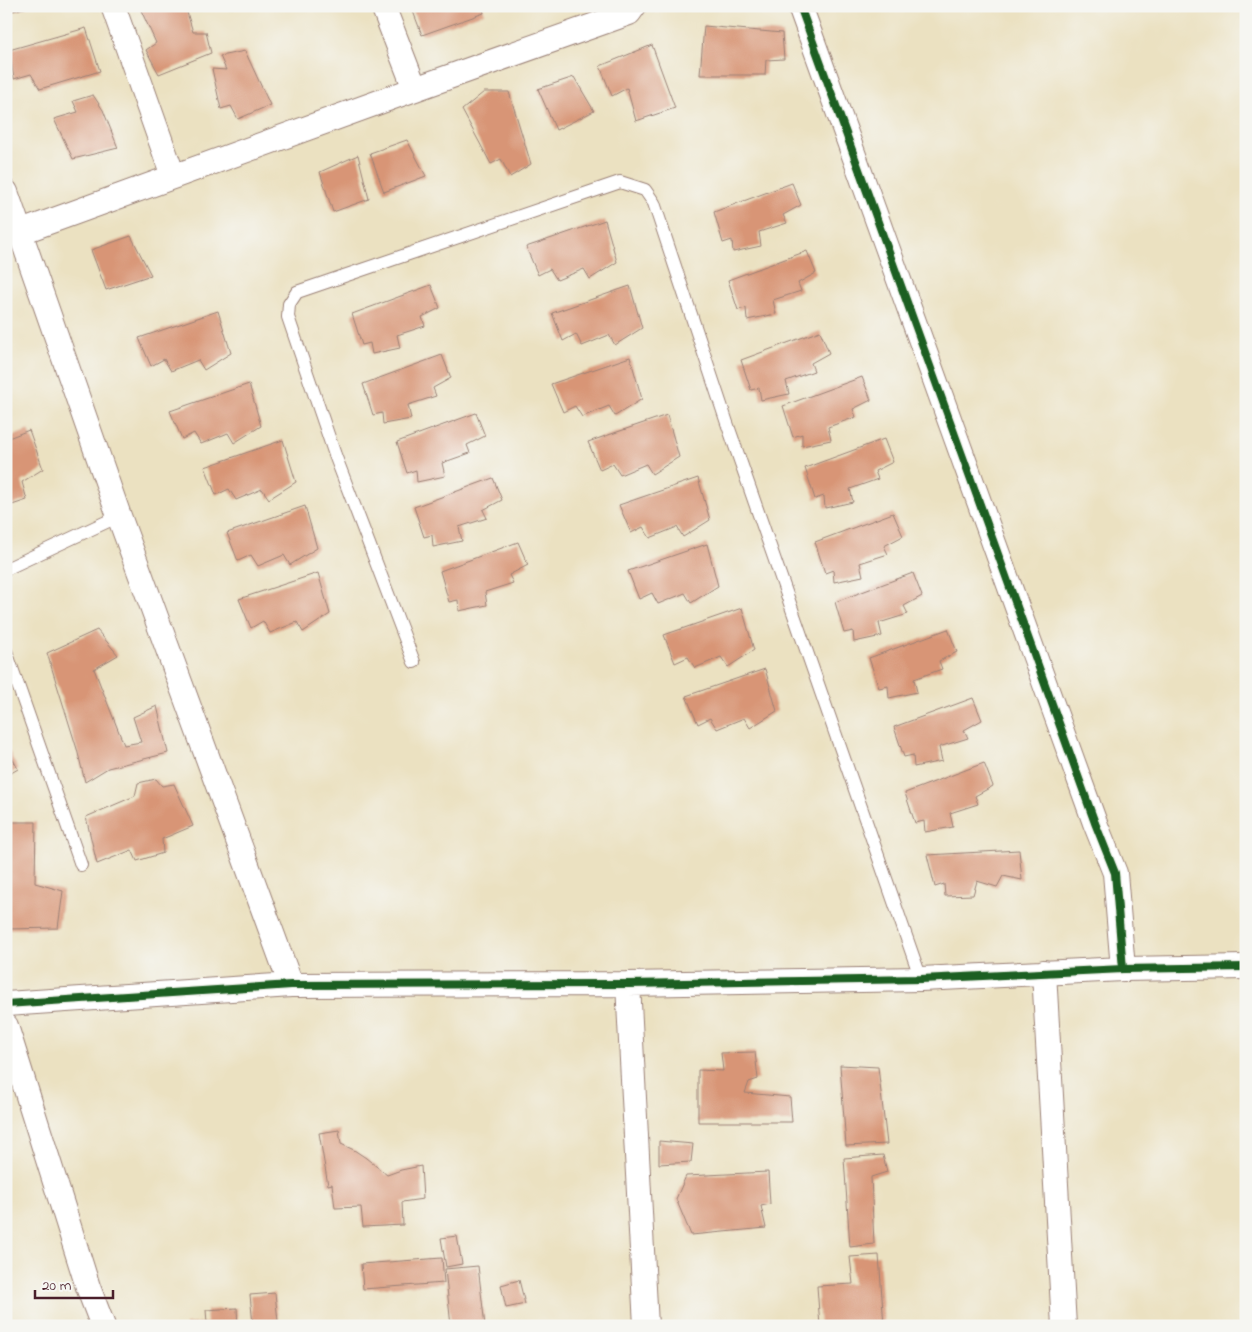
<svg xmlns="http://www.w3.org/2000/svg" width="1252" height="1332" font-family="'Indie Flower',sans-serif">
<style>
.building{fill:#d89576}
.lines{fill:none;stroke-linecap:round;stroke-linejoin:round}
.service-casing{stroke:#9a8076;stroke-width:14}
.minor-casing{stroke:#9a8076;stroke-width:26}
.service{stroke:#fff;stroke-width:12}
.minor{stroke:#fff;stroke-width:24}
.cycleway-casing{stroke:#f6f6f2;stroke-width:11}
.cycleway{stroke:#1b5e20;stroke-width:8}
</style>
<rect width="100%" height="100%" fill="#f6f6f2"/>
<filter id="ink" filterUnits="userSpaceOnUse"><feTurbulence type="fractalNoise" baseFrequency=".02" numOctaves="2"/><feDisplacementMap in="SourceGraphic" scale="10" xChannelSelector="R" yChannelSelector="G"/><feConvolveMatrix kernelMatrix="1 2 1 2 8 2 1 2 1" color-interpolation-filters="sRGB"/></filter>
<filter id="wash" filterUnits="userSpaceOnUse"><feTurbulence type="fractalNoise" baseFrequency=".0096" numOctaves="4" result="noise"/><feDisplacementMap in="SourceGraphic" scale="20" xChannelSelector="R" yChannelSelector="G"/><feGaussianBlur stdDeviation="1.12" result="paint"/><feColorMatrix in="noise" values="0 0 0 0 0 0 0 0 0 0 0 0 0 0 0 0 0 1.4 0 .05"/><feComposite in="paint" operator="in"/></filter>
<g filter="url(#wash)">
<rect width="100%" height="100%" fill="#ebe1c1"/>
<g id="blocks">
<path class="building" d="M10,6H27V7L13,11Z
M144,6H185L193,32H206L211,53L159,74L146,50L156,43L140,8Z
M411,6H482L484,13L422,35Z
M704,26L782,33L784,59L766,60L765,75H700Z
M86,28L100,71L40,89L31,74L14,79L9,50Z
M652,45L675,108L636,121L627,88L612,96L600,66Z
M245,51L270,105L238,119L231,106L221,109L212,69L226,70L220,56Z
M574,77L594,111L556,130L538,89Z
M484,92H509L531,164L510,177L501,159L491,164L462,110Z
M93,95L103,110L118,148L73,159L54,119L78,112L73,101Z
M407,140L426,176L384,192L370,153Z
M358,155L369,199L333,212L320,172Z
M792,183L801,205L783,215L787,223L759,232L761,246L733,252L732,240L723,243L714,212Z
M605,220L617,262L590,279L584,269L557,280L550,269L538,275L526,247Z
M131,236L151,275L106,290L91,250Z
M807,251L816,273L798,283L801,291L773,300L776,314L747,320L746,308L738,310L728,280Z
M431,285L440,308L422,317L425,326L397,335L400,348L372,354L370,343L362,345L352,314Z
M630,286L642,328L615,345L609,335L582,346L576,334L563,341L552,313Z
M218,311L231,353L204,370L198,360L171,371L164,359L151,366L139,338Z
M820,331L829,353L811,363L814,371L786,381L789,394L761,400L759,388L751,390L741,360Z
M442,355L451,378L433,388L436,396L408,405L411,419L383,424L382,413L373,415L363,384Z
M630,357L642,399L615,416L609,406L582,417L575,406L563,412L551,384Z
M862,377L871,400L853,409L856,417L828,427L831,440L802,446V434L793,437L783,406Z
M249,384L261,426L234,443L228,433L201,444L194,433L182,439L170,411Z
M476,413L485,436L467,445L470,453L442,463L445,476L417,482L416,470L407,473L397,442Z
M667,415L679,457L652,474L646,464L620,475L613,464L600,470L588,442Z
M29,430L43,469L22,482L27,500L6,507V439Z
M884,439L893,462L875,471L878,479L850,489L853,502L825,508L824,496L815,499L805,468Z
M283,440L296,482L269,499L262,489L236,500L229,489L216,495L205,467Z
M493,478L502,500L483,510L487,518L459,527L462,541L433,547L432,535L424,537L414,507Z
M698,478L710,520L683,537L677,527L650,538L643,527L631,533L619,505Z
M305,506L317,548L290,565L284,555L258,566L251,555L238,561L227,533Z
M893,513L903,536L884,546L888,554L860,563L863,576L834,582L833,570L825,573L815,542Z
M518,542L528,565L509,575L513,583L485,592L487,605L459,611L458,600L449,602L440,571Z
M707,544L718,586L691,603L685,593L658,604L652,593L639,599L628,571Z
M318,573L330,614L303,632L297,622L270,633L263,621L251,628L239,599Z
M913,573L922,596L904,606L908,614L879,623L882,636L854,642L853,631L844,633L835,602Z
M742,608L754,650L728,667L721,657L695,668L688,657L675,663L664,635Z
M948,629L957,652L939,661L942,669L914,679L917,692L889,698L888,686L879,688L869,658Z
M97,630L118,655L94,669L124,745L141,742L133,717L157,706L168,753L108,768L85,782L77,749L47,653Z
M765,669L777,711L750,728L744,718L717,729L710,718L698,724L686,696Z
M973,698L982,720L964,730L968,738L939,747L942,761L914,767L913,755L904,757L894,727Z
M6,746L18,769L6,776Z
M984,763L993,786L975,796L978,804L950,813L953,827L925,832L924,821L915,823L905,793Z
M156,779L162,786L174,784L193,826L162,839L163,853L137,861L132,850L97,864L86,817L135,796L138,783Z
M6,822H36L35,883L63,891L58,928L6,929Z
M1019,850L1022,880L1003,876L997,887L977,881L973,895L945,896L944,884L935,887L927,855Z
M755,1052L758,1079L749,1082L745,1093L790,1097L792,1122H698V1070L723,1071L721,1053Z
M840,1065L878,1067L887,1144L846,1146Z
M339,1130L341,1144L354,1150L366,1158L387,1175L401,1170L421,1166L423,1199L402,1202L403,1225L363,1227L361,1207L335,1208L332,1184L328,1185L319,1133Z
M659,1141L693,1144L691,1162L659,1164Z
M883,1155L887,1172L871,1177L874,1244L850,1247L844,1158Z
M768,1172L770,1204L761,1206L766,1228L691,1235L676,1199L686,1176Z
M457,1236L462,1264L446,1267L441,1238Z
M879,1255L884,1326H820L817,1286L853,1284L850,1257Z
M442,1258L444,1283L363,1289L361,1264Z
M478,1266L485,1326H451L445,1269Z
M519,1280L525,1304L506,1308L501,1285Z
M275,1293L278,1321L253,1324L250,1295Z
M237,1308L238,1326H186V1324L207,1323L206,1310Z"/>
</g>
</g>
<g filter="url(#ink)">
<use href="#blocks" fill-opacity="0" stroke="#9a8076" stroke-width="1"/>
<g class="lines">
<defs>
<path id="service" d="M6,569L119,516
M6,651L81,865
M414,662L335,455L288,317L289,304L297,292L620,182L645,190L654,203L727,423L921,979"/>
<path id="minor" d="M113,6L173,176
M383,6L415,89
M800,6L1095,823L1115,873L1123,969
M6,192L119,516L291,985
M21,232L415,89L629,13L634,6
M1044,972L1064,1326
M628,984L646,1326
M6,1004L291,985L628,984L921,979L1123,969L1246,967
M6,1026L88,1287L103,1326"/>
</defs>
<use href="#service" class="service-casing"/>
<use href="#minor" class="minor-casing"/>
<use href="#service" class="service"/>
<use href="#minor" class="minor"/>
<defs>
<path id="cycleway" d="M800,6L1095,823L1115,873L1123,969
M6,1004L291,985L628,984L921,979L1123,969L1246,967"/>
</defs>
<use href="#cycleway" class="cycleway-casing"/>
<use href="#cycleway" class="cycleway"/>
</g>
</g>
<rect width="1252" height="1332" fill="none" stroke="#f6f6f2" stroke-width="25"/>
<path d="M35 1290v8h78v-8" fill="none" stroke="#4a1f2b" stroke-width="2.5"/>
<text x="42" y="1290" font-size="15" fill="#4a1f2b" stroke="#f6f6f2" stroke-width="4" paint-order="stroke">20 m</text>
</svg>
